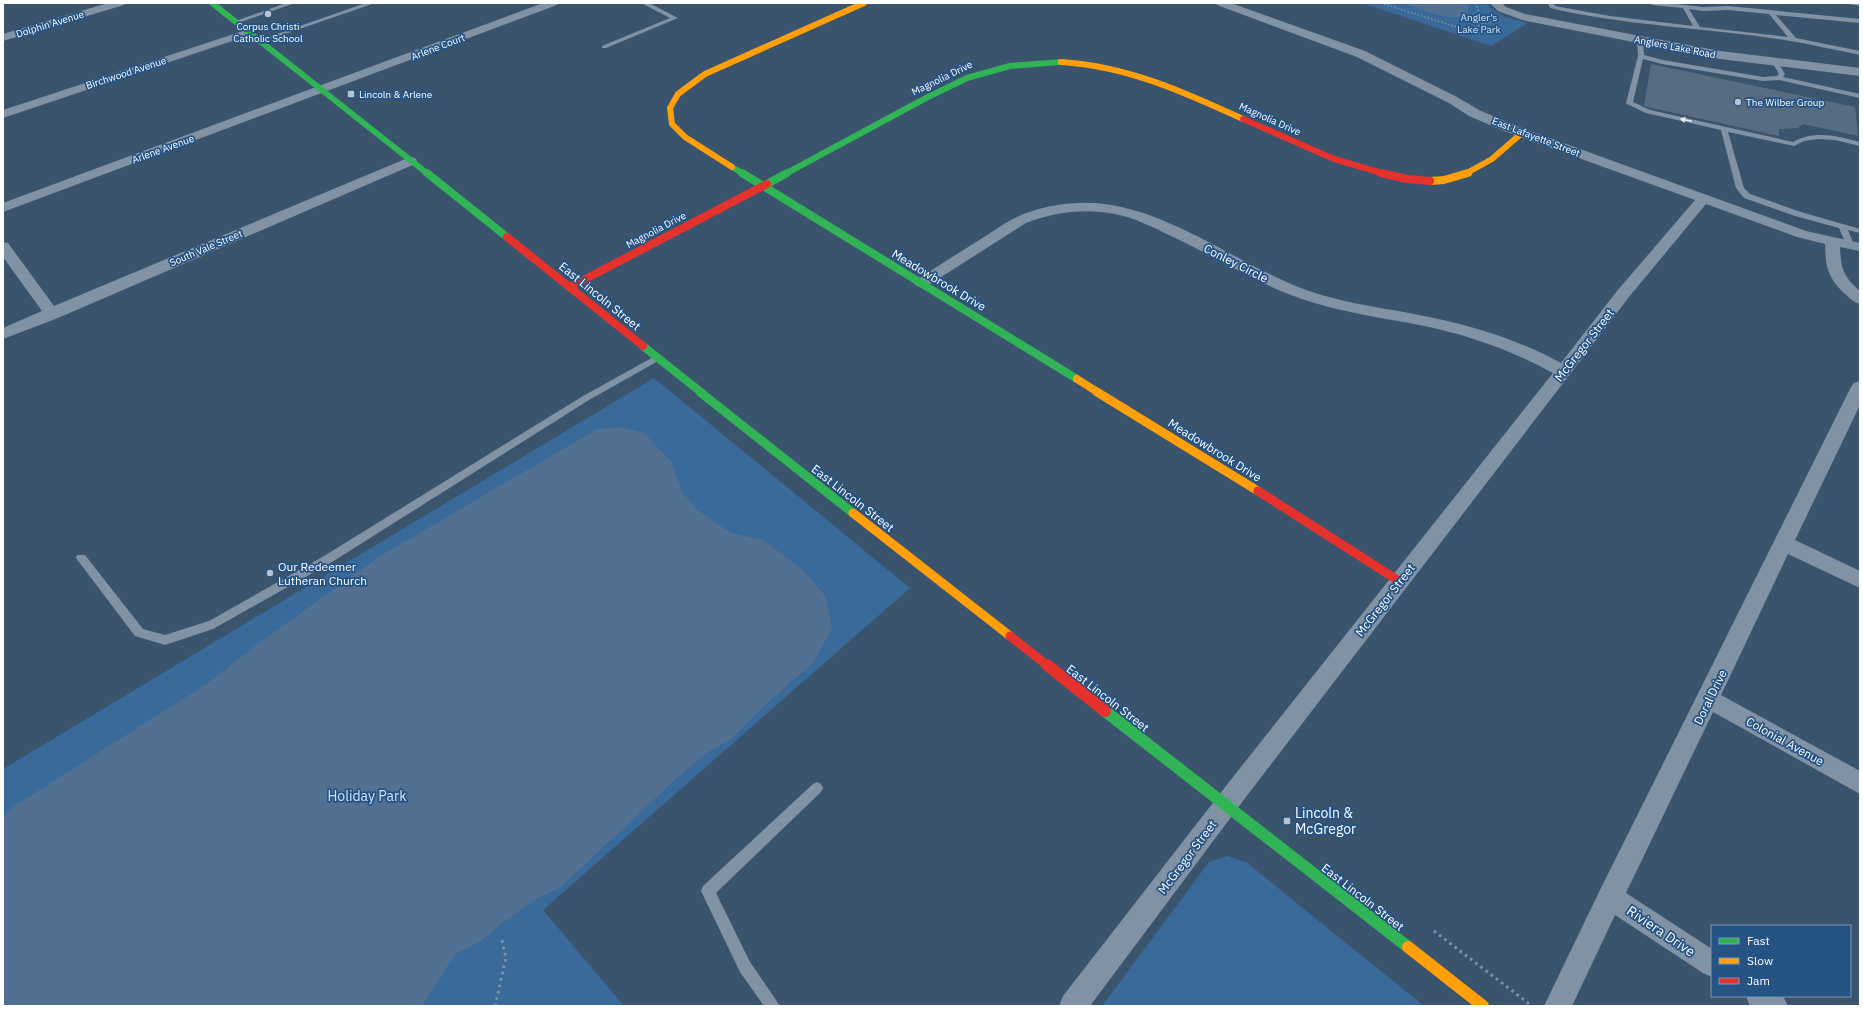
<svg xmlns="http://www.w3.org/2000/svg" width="1863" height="1009" font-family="'IBM Plex Sans',sans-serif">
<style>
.green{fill:#396a9a}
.water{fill:#527092}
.building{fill:#586c81}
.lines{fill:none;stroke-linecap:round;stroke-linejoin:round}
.path-far1{stroke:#8192a4;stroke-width:1.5;stroke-dasharray:1.5 2;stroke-linecap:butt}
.path{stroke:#8192a4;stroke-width:3;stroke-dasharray:2.5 4;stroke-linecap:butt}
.lane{fill:#8192a4;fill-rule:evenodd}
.street{fill:#8192a4;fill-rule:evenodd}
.fast-far3{stroke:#30b455;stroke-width:6}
.fast-far2{stroke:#30b455;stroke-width:8}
.fast-far1{stroke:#30b455;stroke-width:9}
.fast{stroke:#30b455;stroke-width:12}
.slow-far3{stroke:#ff9f0a;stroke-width:6}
.slow-far2{stroke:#ff9f0a;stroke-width:8}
.slow-far1{stroke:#ff9f0a;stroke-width:9}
.slow{stroke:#ff9f0a;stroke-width:12}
.jam-far3{stroke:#e5322d;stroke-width:6}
.jam-far2{stroke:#e5322d;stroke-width:8}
.jam-far1{stroke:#e5322d;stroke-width:9}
.jam{stroke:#e5322d;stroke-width:12}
.oneway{fill:#e6e9ed}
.poi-dot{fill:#bac3cc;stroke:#255384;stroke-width:1.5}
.labels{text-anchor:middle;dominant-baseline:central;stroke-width:3.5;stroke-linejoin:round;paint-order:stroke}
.far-park-label{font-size:10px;fill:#d2e4f6;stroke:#255384}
.far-street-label{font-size:10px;fill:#fff;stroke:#255384}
.far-poi-label{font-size:10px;fill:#fff;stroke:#255384;text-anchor:start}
.street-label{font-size:12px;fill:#fff;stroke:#255384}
.poi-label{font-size:12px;fill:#fff;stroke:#255384;text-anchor:start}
.near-park-label{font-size:14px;fill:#d2e4f6;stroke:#255384}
.near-poi-label{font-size:14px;fill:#fff;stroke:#255384;text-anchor:start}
.near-street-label{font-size:14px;fill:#fff;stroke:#255384}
</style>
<rect width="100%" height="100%" fill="#3b546e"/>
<path class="green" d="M1362,3H1486C1495,15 1514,20 1528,23L1491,46Z
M654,378L910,588L543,910L624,1006H3V769Z
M1227,856L1246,862L1424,1006H1102L1209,862Z"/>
<path class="water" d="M1403,3H1468L1467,16C1446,21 1423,10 1403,3Z
M620,427L644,433L671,461L681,490L696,509L731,533L763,540L803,570L826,597L832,629L813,663L766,704L731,739L708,752L681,774L561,887L534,900L501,924L481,941L455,954L422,1006H3V817L16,805L208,683L255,646L382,555L575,442L598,429Z"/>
<path class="building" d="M1651,64L1855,107L1858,136L1803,124L1798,128L1779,129V136L1648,107L1644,106Z"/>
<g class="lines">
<path class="path-far1" d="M1381,3L1463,29L1480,26L1493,21
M1476,3L1483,25"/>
<path class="path" d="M1434,931L1532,1006
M495,1006L506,958L502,940"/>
<path class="lane" d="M286,3H295L238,23L233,22Z
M366,3H375L262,42L257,41Z
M641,3H649L678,18L606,48H602V46L670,18Z
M1548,3H1554L1555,6L1610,16L1693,26L1683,8L1652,5L1649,3H1667L1703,7L1728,6L1860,19V23L1776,15L1796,38L1860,51V55C1835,50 1810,44 1785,40C1707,28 1628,26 1550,8ZM1689,9L1703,11L1728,10L1769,14L1788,37L1700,27Z
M1843,3H1860V6Z
M1640,38L1643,40L1644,55L1663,60L1763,77L1777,76L1779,74L1772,62L1775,60L1777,61L1785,74L1783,77L1860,94V98L1779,80L1763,81L1662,64L1643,59L1633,102L1650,110L1793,142C1815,130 1837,136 1860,142V146L1835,140L1818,139L1804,141L1794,146L1728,132L1744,188L1750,194L1801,212L1860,229V233L1848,230L1854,245L1853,247H1847L1839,228L1795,216L1744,198L1736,188L1721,130L1646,113L1627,104L1626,103L1638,56L1637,40Z
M657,355L660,356L661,358L660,360L589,400L332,562L213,629L165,645L135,636L76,558L77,555H85L143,629L165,635L209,621L324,556L583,396Z
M817,782L821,784L823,788L821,792L716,893L750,962L780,1006H764L740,972L701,891L703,886L813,784Z"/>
<path class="street" d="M108,3H125L124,5L3,41V34Z
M543,3H558L557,5L3,212V203Z
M1216,3H1231L1365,51L1457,97L1479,110L1514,125L1806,231L1860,243V251L1840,247C1841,269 1843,276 1860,291V304C1853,302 1850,298 1845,294C1827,277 1826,267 1825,244L1797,237L1706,204L1629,297L1249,793L1090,1006H1059L1063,996L1233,777L1553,373C1511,350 1466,334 1419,325C1379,317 1338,312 1299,298C1254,282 1214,256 1171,236C1153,227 1135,218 1115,214C1084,208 1055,212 1026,223L927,286L922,288L917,286L914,283L917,280C939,265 962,251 984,237C995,230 1006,222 1017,217C1035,208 1058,204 1078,203C1152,199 1225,256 1291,284C1333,302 1374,306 1419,315C1468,324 1517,339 1561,363L1617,291L1695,200L1504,131L1469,116L1449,103L1357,57L1217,5Z
M1490,3H1502L1506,7L1525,14L1720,51L1860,68V76L1720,59L1522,20L1498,11Z
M249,29L255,32L253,34L3,118V110Z
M410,157L415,158L417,161L415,164L58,318L3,339V328L42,311L3,257V242L8,243L54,306Z
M1860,381V405L1795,540L1860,571V588L1788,554L1721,695L1860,771V794L1713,712L1626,893L1712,949V977L1703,973L1615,915L1572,1006H1544L1601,888L1851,387L1854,383Z
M1746,996H1783L1788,1006H1750Z"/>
<path class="fast-far3" d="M212,3L428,174
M732,167L744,174
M785,174L926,98L967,78L1010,66L1061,62"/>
<path class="fast-far2" d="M427,173L507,237
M742,173L1077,379
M767,184L787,173
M643,346L702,393"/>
<path class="fast-far1" d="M700,392L853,513"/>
<path class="fast" d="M1105,711L1408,947"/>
<path class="slow-far3" d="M1061,62C1127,66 1184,92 1243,119
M732,167L685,137L672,124L670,108L678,94L705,74L864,3
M1465,174L1492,159L1523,132"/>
<path class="slow-far2" d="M1430,181L1444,180L1468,173
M1077,379L1099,393"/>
<path class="slow-far1" d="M1097,392L1258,491
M853,513L1010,636"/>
<path class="slow" d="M1408,947L1483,1006"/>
<path class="jam-far3" d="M1243,119L1334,159L1385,174"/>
<path class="jam-far2" d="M1381,173L1407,179L1430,181
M507,237L643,346
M570,287L767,184"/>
<path class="jam-far1" d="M1258,491L1399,581
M1010,636L1048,666"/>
<path class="jam" d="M1047,665L1105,711"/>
</g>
<defs><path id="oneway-solid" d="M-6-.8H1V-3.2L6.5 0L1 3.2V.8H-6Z"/></defs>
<use class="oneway" href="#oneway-solid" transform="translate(1686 120) rotate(-168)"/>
<g class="poi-dot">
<circle cx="268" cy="14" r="4"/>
<rect x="347" y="90" width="8" height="8" rx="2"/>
<circle cx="1738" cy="102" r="4"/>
<circle cx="270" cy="573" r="4"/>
<rect x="1283" y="817" width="8" height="8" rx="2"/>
</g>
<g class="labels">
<g class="far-park-label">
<text x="1479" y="17">Angler’s<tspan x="1479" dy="12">Lake Park</tspan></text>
</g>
<g class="far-street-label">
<text transform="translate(50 24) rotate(-17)">Dolphin Avenue</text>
<text transform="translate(438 47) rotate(-21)">Arlene Court</text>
<text transform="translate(1675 47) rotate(11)">Anglers Lake Road</text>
<text transform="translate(126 73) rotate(-18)">Birchwood Avenue</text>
<text transform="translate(942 78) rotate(-26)">Magnolia Drive</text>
<text transform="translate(1270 119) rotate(24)">Magnolia Drive</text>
<text transform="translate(1536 137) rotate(21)">East Lafayette Street</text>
<text transform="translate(163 149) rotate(-20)">Arlene Avenue</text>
<text transform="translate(656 230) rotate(-28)">Magnolia Drive</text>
<text transform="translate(206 248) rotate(-23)">South Vale Street</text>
</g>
<g class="far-poi-label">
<text x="268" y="26" text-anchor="middle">Corpus Christi<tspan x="268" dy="12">Catholic School</tspan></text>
<text x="359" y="94">Lincoln &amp; Arlene</text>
<text x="1746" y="102">The Wilber Group</text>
</g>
<g class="street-label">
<text transform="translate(1236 263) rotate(27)">Conley Circle</text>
<text transform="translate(939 280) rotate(31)">Meadowbrook Drive</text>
<text transform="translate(600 296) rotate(39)">East Lincoln Street</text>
<text transform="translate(1584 345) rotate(-52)">McGregor Street</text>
<text transform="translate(1215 450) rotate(32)">Meadowbrook Drive</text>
<text transform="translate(853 498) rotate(38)">East Lincoln Street</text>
<text transform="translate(1385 600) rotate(-52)">McGregor Street</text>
<text transform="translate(1710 697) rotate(-64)">Doral Drive</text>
<text transform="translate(1108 698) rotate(38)">East Lincoln Street</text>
<text transform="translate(1785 741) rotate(29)">Colonial Avenue</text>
<text transform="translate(1187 857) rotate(-53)">McGregor Street</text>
<text transform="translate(1363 897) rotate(38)">East Lincoln Street</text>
</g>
<g class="poi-label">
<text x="278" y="566">Our Redeemer<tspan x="278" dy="14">Lutheran Church</tspan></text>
</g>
<g class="near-park-label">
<text x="367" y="796">Holiday Park</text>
</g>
<g class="near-poi-label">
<text x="1295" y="813">Lincoln &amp;<tspan x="1295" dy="16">McGregor</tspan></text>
</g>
<g class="near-street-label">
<text transform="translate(1661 931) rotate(34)">Riviera Drive</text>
</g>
</g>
<rect width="1863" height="1009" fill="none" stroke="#ffffff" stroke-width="8"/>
<rect x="1711" y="925" width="140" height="72" fill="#255384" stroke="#7c98b5"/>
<rect x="1719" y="938" width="20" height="6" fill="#30b455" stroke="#7c98b5"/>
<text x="1747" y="945" font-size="12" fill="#ffffff">Fast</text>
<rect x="1719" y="958" width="20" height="6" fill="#ff9f0a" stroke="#7c98b5"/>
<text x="1747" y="965" font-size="12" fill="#ffffff">Slow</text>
<rect x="1719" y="978" width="20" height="6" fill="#e5322d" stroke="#7c98b5"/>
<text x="1747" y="985" font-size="12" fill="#ffffff">Jam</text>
</svg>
